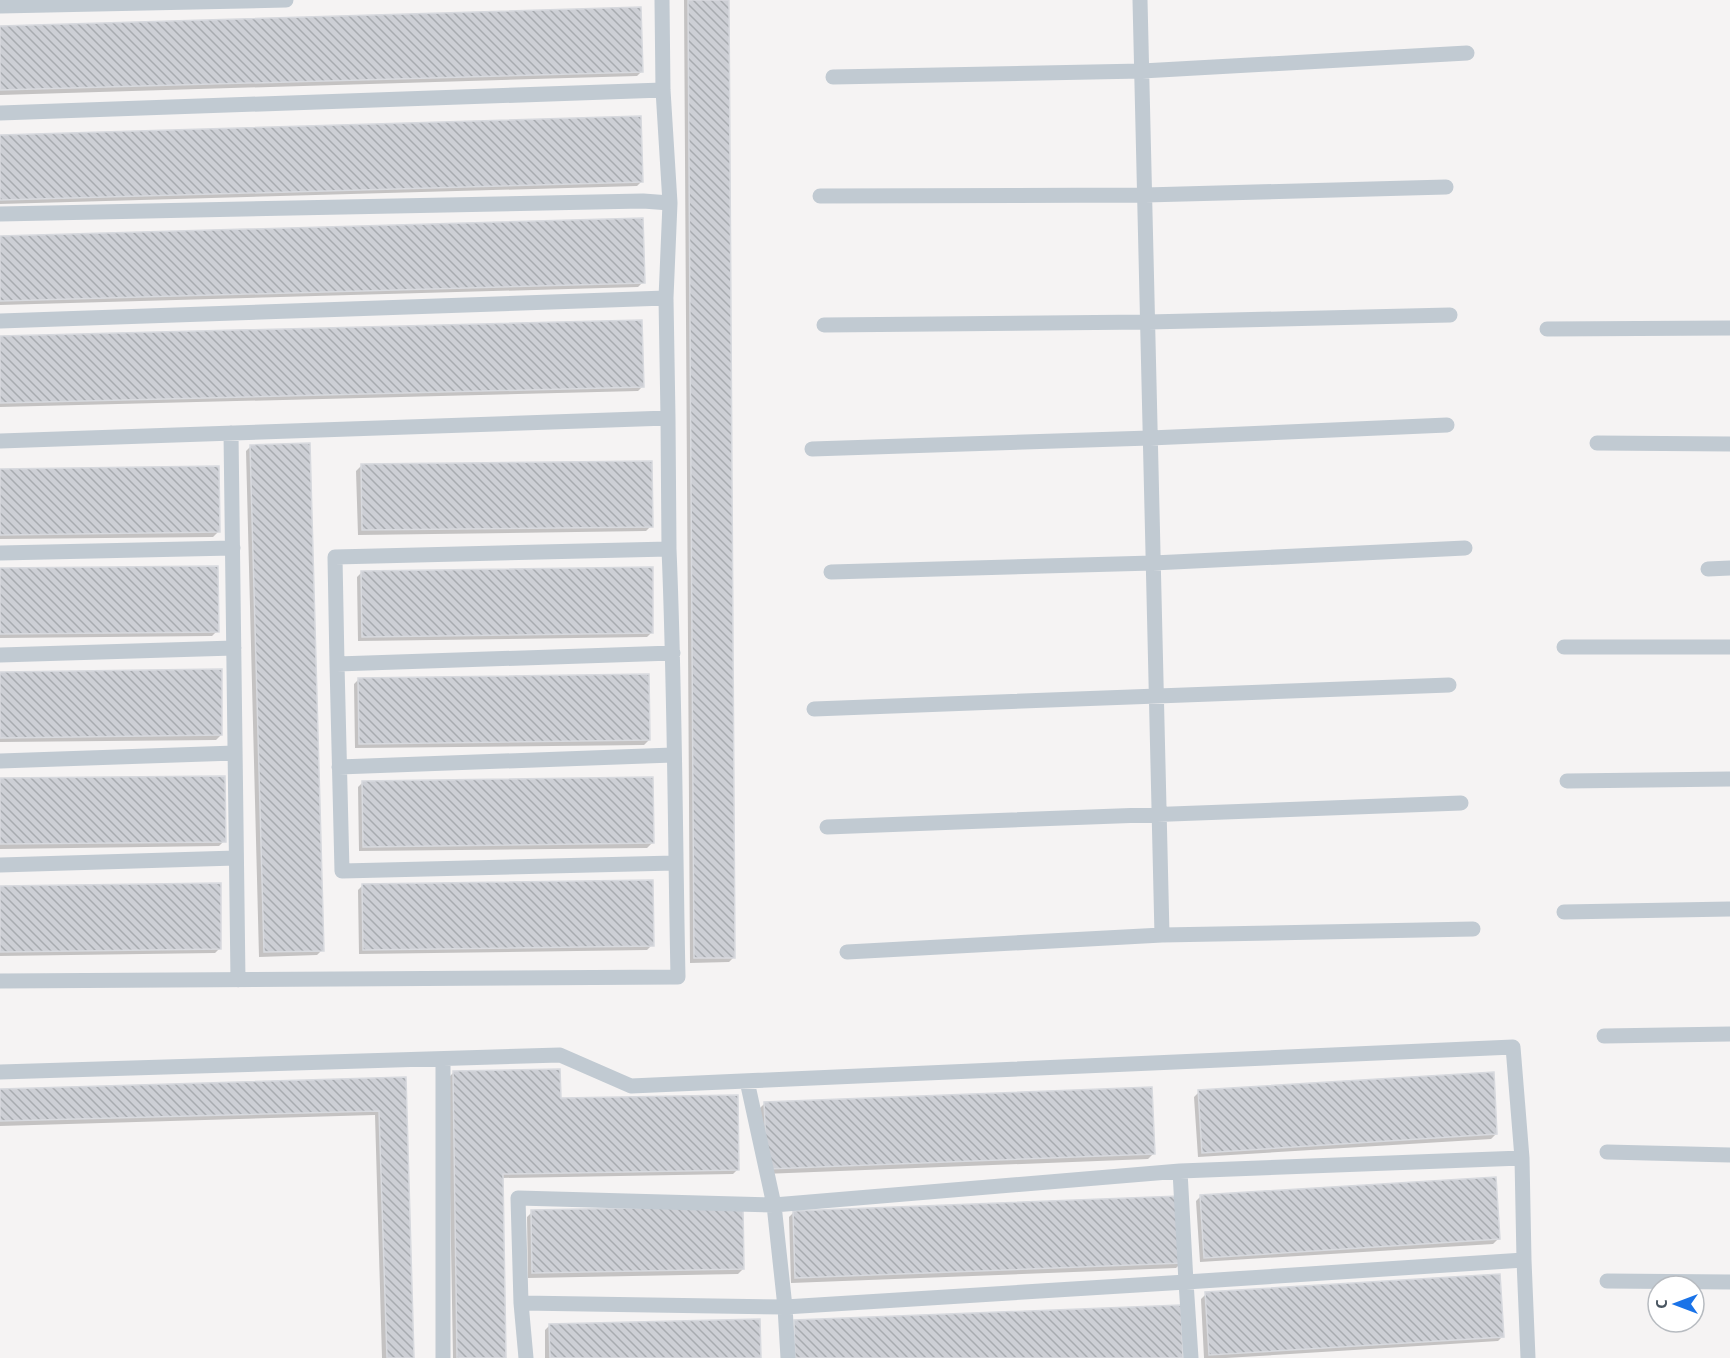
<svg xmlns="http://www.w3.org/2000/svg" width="1730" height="1358" font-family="'PT Sans',sans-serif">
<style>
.shadow{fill:#0003}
.building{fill:url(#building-back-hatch);stroke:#d7d9de;stroke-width:1.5}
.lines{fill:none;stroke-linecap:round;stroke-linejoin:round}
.lane{stroke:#c1cad2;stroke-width:15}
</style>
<defs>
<pattern id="building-back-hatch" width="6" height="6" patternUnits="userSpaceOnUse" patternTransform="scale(1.5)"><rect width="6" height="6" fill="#cdcfd5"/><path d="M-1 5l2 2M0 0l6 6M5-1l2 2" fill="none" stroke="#a8abb0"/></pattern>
</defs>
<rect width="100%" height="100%" fill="#f5f3f3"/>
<path class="shadow" d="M684,0H727L734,957L729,962L690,963Z
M0,27L642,71L637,76L0,95Z
M0,136L642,181L637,186L0,204Z
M0,238L643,282L638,287L0,305Z
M0,337L643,386L638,391L0,407Z
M251,446L322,950L317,955L259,957L246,451Z
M361,466L651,526L646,531L358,535L356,471Z
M0,471L218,532L213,537L0,539Z
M0,570L217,631L212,636L0,638Z
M362,572L652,632L647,637L358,641L357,577Z
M0,674L221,735L216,740L0,742Z
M359,679L649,740L644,745L355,748L354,684Z
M0,780L224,841L219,846L0,849Z
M363,782L652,843L647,848L359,851L358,787Z
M363,885L652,945L647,950L359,954L358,890Z
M0,887L220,948L215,953L0,956Z
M453,1073L559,1100L738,1169L733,1174L502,1178L504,1358H453L448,1078Z
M404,1079L412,1358H382L375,1115L0,1126V1091Z
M1199,1092L1496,1134L1491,1139L1198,1157L1194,1097Z
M765,1103L1153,1154L1148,1159L763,1174L760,1108Z
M1201,1196L1498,1239L1493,1244L1200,1262L1196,1201Z
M532,1212L743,1269L738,1274L528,1278L527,1217Z
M794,1212L1181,1263L1176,1268L791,1283L789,1217Z
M1206,1294L1503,1336L1498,1341L1226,1358H1204L1201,1299Z
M550,1325L760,1358H545V1330Z"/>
<path class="building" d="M688,0H729L735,958H694Z
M641,7L643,72L0,90V26Z
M641,116L643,182L0,200V135Z
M643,218L645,283L0,301V236Z
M642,320L644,387L0,403V336Z
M310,443L324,951L264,952L250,445Z
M652,461L653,527L362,530L361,464Z
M219,466L220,532L0,535V469Z
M218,566L219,632L0,634V568Z
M653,567V633L362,637L361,571Z
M222,669V735L0,738V672Z
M649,674L650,740L359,744L358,678Z
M225,776L226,842L0,844V778Z
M653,777L654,843L363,847L362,781Z
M653,880L654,946L363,950L362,884Z
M221,883V949L0,952V886Z
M560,1069L561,1098L738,1095L739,1170L503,1174L506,1358H457L453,1071Z
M1494,1072L1497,1134L1202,1153L1198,1090Z
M406,1077L414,1358H387L379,1111L0,1121V1089Z
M1152,1087L1155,1154L767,1169L764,1102Z
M1496,1177L1500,1239L1204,1258L1200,1195Z
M1180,1196L1183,1263L795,1278L793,1211Z
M743,1206L744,1269L532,1273L531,1210Z
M1500,1274L1504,1337L1209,1355L1205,1292Z
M1181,1305L1183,1358H795L794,1320Z
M760,1319L761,1358H550L549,1324Z"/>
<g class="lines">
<path class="lane" d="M1140,0L1162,935
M0,6L286,0
M833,77L1142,71L1467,53
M0,113L663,90
M820,196L1145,195L1446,187
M0,214L643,201L670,203
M0,321L666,298
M824,325L1148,322L1450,315
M1547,329L1730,328
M668,418L669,549
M231,433L238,980
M0,441L668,418L666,298L670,203L663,90L662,0
M1597,443L1730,444
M812,449L1150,438L1447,425
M0,553L233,548
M1708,569L1730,568
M831,572L1153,563L1465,548
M1564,647H1730
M0,655L234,648
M337,664L342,871L675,863
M814,709L1449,685
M0,761L235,753
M339,767L673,755
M1567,781L1730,779
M827,827L1461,803
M0,865L236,858
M1564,912L1730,909
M847,952L1162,935L1473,929
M0,981L678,977C675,834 675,691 669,549L335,557L337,664L673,653
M1604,1036L1730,1034
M443,1059V1358
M0,1072L560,1055L631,1086L1513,1047L1522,1158L1180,1171L1186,1282L1524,1260L1528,1358
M747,1081L774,1205L518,1198L521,1303L785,1307L1186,1282L1191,1358
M1607,1152L1730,1155
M1522,1158L1524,1260
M1607,1281L1730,1282
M521,1303L526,1358
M788,1358L785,1307L774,1205L1180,1171"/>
</g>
<g transform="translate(1676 1304) rotate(270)"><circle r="28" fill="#ffffff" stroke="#b7bbc0" stroke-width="1.5"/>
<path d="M0-4.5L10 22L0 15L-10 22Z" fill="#1a73e8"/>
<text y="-9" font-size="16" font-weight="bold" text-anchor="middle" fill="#4a5661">С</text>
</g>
</svg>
